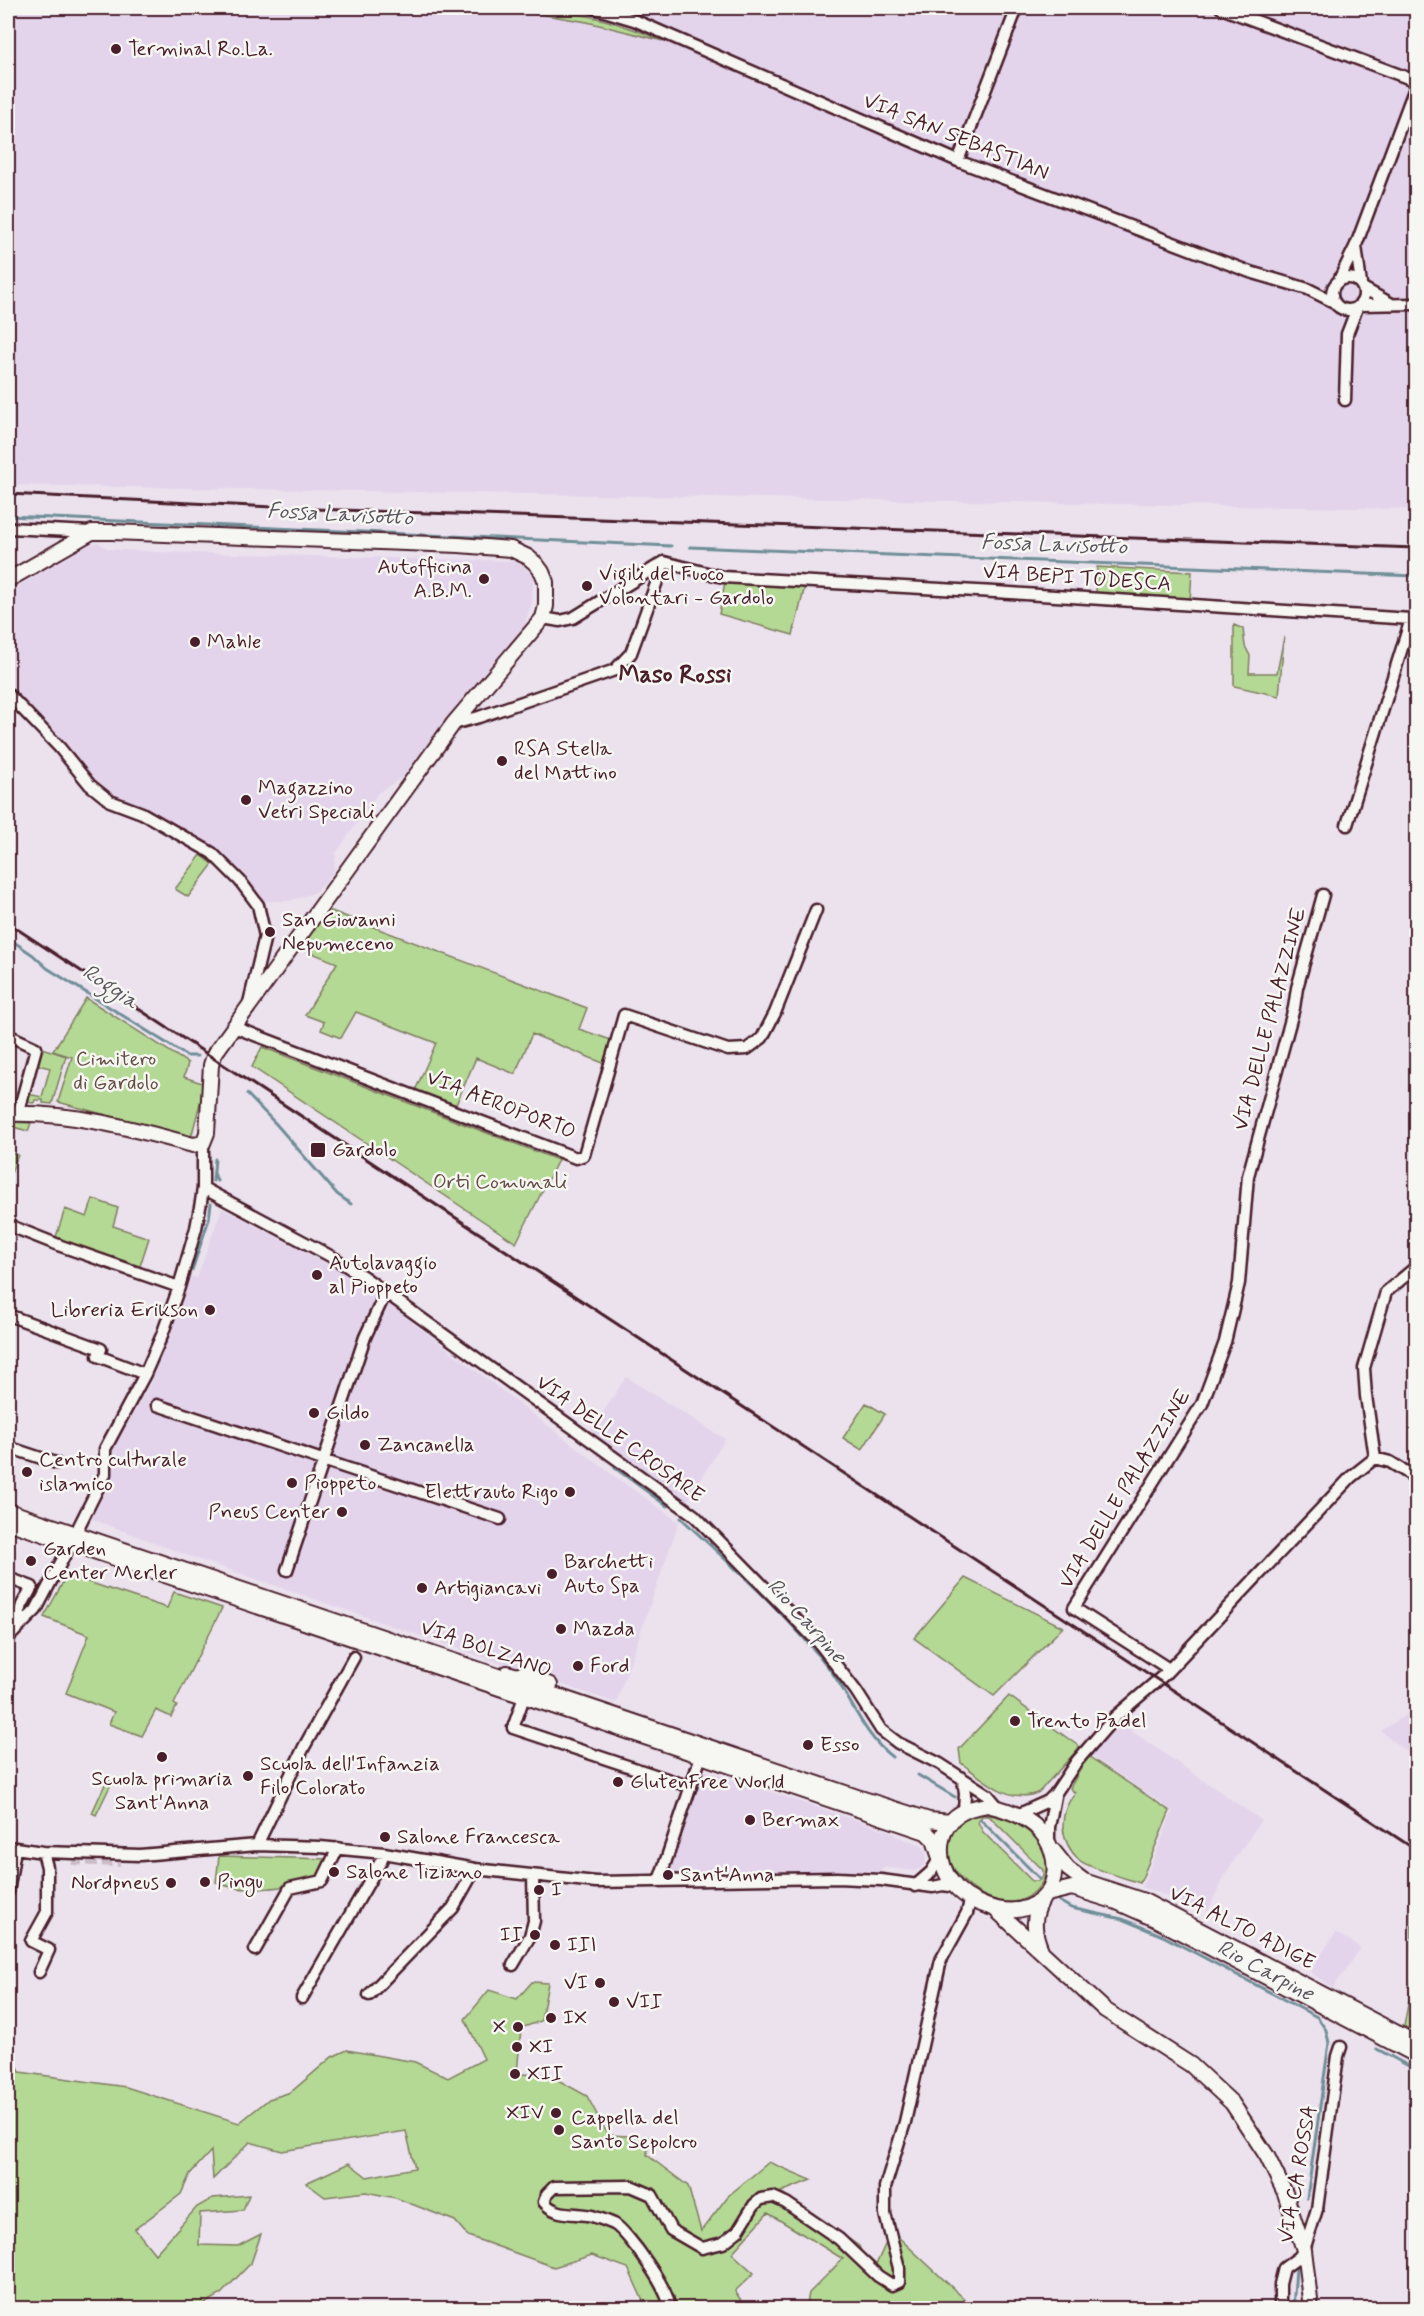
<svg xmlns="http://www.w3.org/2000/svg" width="1424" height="2316" font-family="Mynerve,sans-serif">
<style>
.built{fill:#e3d4eb}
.green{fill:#b4d994;stroke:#7f7c60;stroke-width:1.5;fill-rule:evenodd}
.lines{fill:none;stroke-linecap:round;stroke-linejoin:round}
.stream{stroke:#6f8e97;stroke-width:3}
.street-tunnel{stroke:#cbbbc7;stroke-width:10;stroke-dasharray:10 5;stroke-linecap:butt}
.street-casing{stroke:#4a1f2b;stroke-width:15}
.secondary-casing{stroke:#4a1f2b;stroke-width:18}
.street{stroke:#f6f6f2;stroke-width:10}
.secondary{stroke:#f6f6f2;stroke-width:14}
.rail{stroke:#4a1f2b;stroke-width:3}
.poi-dot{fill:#4a1f2b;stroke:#f6f6f2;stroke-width:2}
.labels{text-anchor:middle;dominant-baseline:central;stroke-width:5;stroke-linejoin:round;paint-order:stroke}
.poi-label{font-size:21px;fill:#4a1f2b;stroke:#f6f6f2;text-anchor:start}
.street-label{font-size:21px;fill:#4a1f2b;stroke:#f6f6f2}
.park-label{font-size:21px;fill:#644e45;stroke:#f6f6f2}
.water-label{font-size:22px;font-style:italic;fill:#5c5661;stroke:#f6f6f2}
.quarter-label{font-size:24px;font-weight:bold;fill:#4a1f2b;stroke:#f6f6f2}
</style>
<rect width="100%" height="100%" fill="#ebe2ee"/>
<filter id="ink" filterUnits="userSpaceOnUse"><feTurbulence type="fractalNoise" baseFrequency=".0167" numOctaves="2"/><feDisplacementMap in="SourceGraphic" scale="12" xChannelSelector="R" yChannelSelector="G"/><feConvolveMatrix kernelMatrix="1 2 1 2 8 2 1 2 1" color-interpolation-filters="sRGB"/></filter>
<g filter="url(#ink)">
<path class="built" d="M8,8H1416V509L8,485V323L10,320L8,316Z
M98,542L108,549L157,552L514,561L525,567L533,577L532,602L524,626L455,708L401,778L378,793L336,853L334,871L325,883L314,893L289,901H264L213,849L153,813L101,788L8,683V592L87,546Z
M222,1208L356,1279L610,1473L679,1522L616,1703L192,1557L92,1519L111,1481L113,1449L152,1380L191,1276L197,1278Z
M626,1377L725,1439L687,1502L591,1431Z
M1416,1708V1759L1381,1731Z
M1120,1723L1261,1820L1224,1876L1208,1911L1142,1887L1173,1811L1090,1755Z
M701,1769L895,1833V1836L917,1843L923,1847L927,1856L925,1864L920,1869L914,1871L883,1867L880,1872L841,1871L665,1874Z
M1336,1932L1361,1948L1333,1988L1310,1972Z"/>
<path class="green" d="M547,10C589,13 625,25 663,41L587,22L540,14Z
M1097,567L1192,572L1190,601L1096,596Z
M725,582L805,586L793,635L719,614Z
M1234,625L1243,629L1245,646L1250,656L1249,673H1277L1284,637L1279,696L1234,686Z
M201,855L213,864L188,897L175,889Z
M326,909L587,1008L579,1029L611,1040L603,1063L532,1034L515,1074L476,1058L455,1107L415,1091L436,1043L356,1012L341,1038L321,1030L324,1022L305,1015L337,963L300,948Z
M86,998L188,1063L184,1077L205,1084L191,1138L58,1102L72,1057L53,1051Z
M39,1047L66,1056L52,1104L43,1103V1100H35L34,1103L25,1102L27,1094L42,1097L50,1068L34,1064Z
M262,1047L558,1160L516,1243L252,1067Z
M8,1122L31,1123L28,1131L13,1127L8,1143Z
M8,1152L18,1155L8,1181Z
M93,1199L118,1208L113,1226L149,1238L139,1269L55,1240L65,1209L87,1217Z
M866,1403L885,1414L862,1450L843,1438Z
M67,1575L167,1608L174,1592L222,1608L174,1704L177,1706L171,1717L156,1710L142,1736L109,1724L114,1712L66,1693L89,1635L44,1617Z
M965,1578L1063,1627L994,1696L914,1638Z
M1009,1696L1080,1747L1039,1792C1011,1806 983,1779 961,1763L959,1749Z
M1088,1756L1170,1811L1140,1883C1128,1879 1086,1867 1079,1860C1059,1840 1058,1814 1075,1793L1070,1788Z
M107,1780L112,1782L96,1815L92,1813Z
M978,1814C1007,1814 1054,1837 1046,1872C1044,1883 1037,1891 1028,1897C996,1917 931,1872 953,1833C959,1823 967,1817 978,1814ZM982,1816H989L1043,1870V1876L1038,1881H1032L983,1832L978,1822Z
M1410,1855L1416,1860V2033L1404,2026L1413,1978Z
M219,1856L329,1859L320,1879C290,1886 245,1896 216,1882Z
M532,1982L548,1983L541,2021L521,2028L517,2074L549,2075L587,2096L608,2135L649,2137L647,2155L688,2186L701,2231L728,2196L769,2162L811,2180L781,2192L859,2246L871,2276L885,2245L895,2234L974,2308H806L809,2293L843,2259L768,2213L732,2253L754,2273L735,2291L742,2302L737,2308H640L643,2301L628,2268L592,2255L554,2267L468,2236L455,2221L396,2198L366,2192L325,2197L306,2183L349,2163L367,2177L415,2168L406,2131L282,2151L250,2142L213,2179L211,2151L190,2174L181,2194L135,2229L155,2254L197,2207L213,2198L249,2195L243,2210L200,2213L199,2245L238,2246L261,2234L251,2263L220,2295L197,2308H8V2055L11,2050L20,2072L126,2087L239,2123L269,2099L291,2092L332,2057L347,2050L415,2062L448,2078L484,2059L465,2019L489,1990L517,1999Z"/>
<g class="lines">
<path class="stream" d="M8,516L671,546
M690,547L1416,576
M8,938L33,955L47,968L187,1056H197
M247,1094L276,1124L337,1194L351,1204
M214,1173L217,1181
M213,1181L215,1159
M192,1270L209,1219L211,1204
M615,1468L667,1506
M681,1518C732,1566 786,1613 829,1668C851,1697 862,1734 892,1757
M918,1775L955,1797
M980,1819L1040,1879
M1059,1901L1071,1908L1122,1919L1163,1936L1317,2017L1326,2030L1329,2043L1307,2198
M1377,2049L1416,2070
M1293,2308L1296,2269"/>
<path class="street-tunnel" d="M72,1860L120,1862"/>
<defs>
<path id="street" d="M594,8L634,20L958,161L1250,272L1308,289L1334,302
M1221,8L1416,81
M958,161L1017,8
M1356,246L1361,284
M1332 294a16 16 0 1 1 32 0a16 16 0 1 1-32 0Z
M1339,280L1356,245L1416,85
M1363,288L1390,303
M1360,305L1416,304
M1345,400L1347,334L1357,308
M8,528L91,532
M543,618L560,621L573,618L664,562L723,577L995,592L1411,619L1347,825
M8,694L59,747L90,785L110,801L142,813L212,853L240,881L258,905L265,936L248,1007
M453,724L479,717L615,670L631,653L664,562
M234,1027L576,1158L584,1155L624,1015L728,1050L747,1049L762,1038L775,1013L816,910
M8,1035L36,1048L18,1114
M203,1188L334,1258L364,1277L694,1515L819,1643L856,1691L881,1730L898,1743L940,1764L988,1795L998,1807
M8,1225L61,1246L179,1287
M8,1315L101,1349L98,1356L145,1374
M157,1405L500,1519
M8,1447L56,1463
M1375,1458L1366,1396L1364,1368L1386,1292L1416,1267
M79,1526L105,1474V1449L145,1374L162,1335L179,1287L196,1228L201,1202L203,1188V1143
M287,1570L365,1337L386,1292
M8,1578L32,1587L22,1605L14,1631
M8,1638L36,1610L67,1551
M1169,1669L1074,1608L1202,1404L1225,1342L1239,1283L1248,1176L1294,1008L1297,988L1323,895
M524,1697L513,1728L691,1787
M963,1779L965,1794L964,1811
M1017,1815L1048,1801L1055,1794L1077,1761L1115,1717L1164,1675L1351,1477L1375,1458L1390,1462L1416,1478
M1049,1843V1827L1055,1796
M257,1845L304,1747L354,1657
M8,1847L43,1852L140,1855L257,1845L320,1847L384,1853L475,1869L596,1882L837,1878L881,1880L933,1887L943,1885L956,1887
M659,1881L701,1756
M915,1886L931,1872L940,1858
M8,1892L15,1849
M255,1950L290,1888L322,1881L338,1848
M513,1965L530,1936L534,1921L533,1876
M39,1972L49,1950L31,1941L47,1912V1867L43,1852
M369,1995L453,1908L475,1869
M302,1998L381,1861L384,1853
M669,2308C672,2293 627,2231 614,2224C607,2221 599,2218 592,2216C575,2212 556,2217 544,2202L547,2194L554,2187L631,2186L652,2195L671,2230L702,2248L723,2243L738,2231L754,2205L761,2199L773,2197L786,2203L839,2239L878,2276L892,2285L899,2282V2268L885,2214V2187L905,2122L941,1960L967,1913L971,1897
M1280,2308V2284L1284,2268L1299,2257L1304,2250L1317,2209L1338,2056L1341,2047"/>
<path id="secondary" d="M8,580L92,532H112L459,545L511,549L528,557L536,564L542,572L546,582V606L543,618L453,724L215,1053L211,1065L207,1133L203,1143L193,1145C131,1128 71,1112 8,1114
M8,1511L857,1797L929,1820L951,1822
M8,1522L926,1832L934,1840L940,1858
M507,1673L518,1676L528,1671L536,1679L550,1685
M987,1805C1005,1809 1028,1817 1040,1831C1061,1854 1061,1893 1029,1907C1004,1917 966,1903 951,1881C935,1859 937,1823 965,1811C972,1807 980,1807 987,1805Z
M1052,1849L1068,1869L1084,1881L1144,1901L1416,2043
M1047,1894L1072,1888L1117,1902L1155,1919L1416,2055
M994,1908L1105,2010L1191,2065L1232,2103L1267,2156L1285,2193L1304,2250L1311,2308
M1041,1950C1033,1931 1032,1916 1043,1898"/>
</defs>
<use href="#street" class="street-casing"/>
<use href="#secondary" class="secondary-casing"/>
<use href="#street" class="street"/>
<use href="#secondary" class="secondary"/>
<path class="rail" d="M8,494L314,509L1416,548
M8,923C476,1233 948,1538 1416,1850"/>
</g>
</g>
<g class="poi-dot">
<circle cx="116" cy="49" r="6"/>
<circle cx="484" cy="579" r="6"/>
<circle cx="587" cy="586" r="6"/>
<circle cx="195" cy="642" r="6"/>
<circle cx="502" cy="761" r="6"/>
<circle cx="246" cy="800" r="6"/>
<circle cx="270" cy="932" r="6"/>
<rect x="310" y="1142" width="16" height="16" rx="3"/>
<circle cx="317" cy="1275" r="6"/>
<circle cx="210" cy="1310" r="6"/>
<circle cx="314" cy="1413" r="6"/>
<circle cx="365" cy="1445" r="6"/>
<circle cx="27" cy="1472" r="6"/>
<circle cx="292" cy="1483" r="6"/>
<circle cx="570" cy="1492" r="6"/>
<circle cx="342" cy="1512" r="6"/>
<circle cx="31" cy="1561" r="6"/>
<circle cx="552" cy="1574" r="6"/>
<circle cx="422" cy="1588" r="6"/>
<circle cx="561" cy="1629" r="6"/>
<circle cx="578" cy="1666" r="6"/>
<circle cx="1015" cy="1721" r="6"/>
<circle cx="808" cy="1745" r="6"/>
<circle cx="162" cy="1757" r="6"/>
<circle cx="248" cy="1776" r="6"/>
<circle cx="618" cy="1782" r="6"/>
<circle cx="750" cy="1820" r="6"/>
<circle cx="385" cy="1837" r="6"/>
<circle cx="334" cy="1872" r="6"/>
<circle cx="668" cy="1875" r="6"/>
<circle cx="205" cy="1882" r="6"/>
<circle cx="171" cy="1883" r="6"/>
<circle cx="539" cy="1890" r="6"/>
<circle cx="535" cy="1935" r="6"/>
<circle cx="555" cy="1945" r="6"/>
<circle cx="600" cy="1983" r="6"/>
<circle cx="614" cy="2002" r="6"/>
<circle cx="551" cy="2018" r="6"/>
<circle cx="518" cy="2027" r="6"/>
<circle cx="517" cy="2047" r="6"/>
<circle cx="515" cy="2074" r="6"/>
<circle cx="556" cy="2113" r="6"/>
<circle cx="559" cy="2130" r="6"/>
</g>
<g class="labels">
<g class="poi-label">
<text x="128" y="49">Terminal Ro.La.</text>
<text x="472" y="567" text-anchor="end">Autofficina<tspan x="472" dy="24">A.B.M.</tspan></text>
<text x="599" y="574">Vigili del Fuoco<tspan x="599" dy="24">Volontari - Gardolo</tspan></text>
<text x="207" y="642">Mahle</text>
<text x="514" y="749">RSA Stella<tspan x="514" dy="24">del Mattino</tspan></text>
<text x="258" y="788">Magazzino<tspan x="258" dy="24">Vetri Speciali</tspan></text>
<text x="282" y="920">San Giovanni<tspan x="282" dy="24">Nepumeceno</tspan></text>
<text x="332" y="1150">Gardolo</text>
<text x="329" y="1263">Autolavaggio<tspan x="329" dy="24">al Pioppeto</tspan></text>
<text x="198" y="1310" text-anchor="end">Libreria Erikson</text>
<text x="326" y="1413">Gildo</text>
<text x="377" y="1445">Zancanella</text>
<text x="39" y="1460">Centro culturale<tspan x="39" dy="24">islamico</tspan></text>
<text x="304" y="1483">Pioppeto</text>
<text x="558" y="1492" text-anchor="end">Elettrauto Rigo</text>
<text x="330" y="1512" text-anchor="end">Pneus Center</text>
<text x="43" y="1549">Garden<tspan x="43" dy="24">Center Merler</tspan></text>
<text x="564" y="1562">Barchetti<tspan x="564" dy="24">Auto Spa</tspan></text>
<text x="434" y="1588">Artigiancavi</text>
<text x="573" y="1629">Mazda</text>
<text x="590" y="1666">Ford</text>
<text x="1027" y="1721">Trento Padel</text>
<text x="820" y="1745">Esso</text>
<text x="260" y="1764">Scuola dell'Infanzia<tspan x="260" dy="24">Filo Colorato</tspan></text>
<text x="162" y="1779" text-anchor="middle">Scuola primaria<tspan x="162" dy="24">Sant'Anna</tspan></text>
<text x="630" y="1782">GlutenFree World</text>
<text x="762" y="1820">Bermax</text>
<text x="397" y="1837">Salone Francesca</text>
<text x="346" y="1872">Salone Tiziano</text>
<text x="680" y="1875">Sant'Anna</text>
<text x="217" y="1882">Pingu</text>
<text x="159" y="1883" text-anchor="end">Nordpneus</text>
<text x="551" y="1890">I</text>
<text x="523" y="1935" text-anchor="end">II</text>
<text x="567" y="1945">III</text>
<text x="588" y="1983" text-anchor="end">VI</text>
<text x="626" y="2002">VII</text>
<text x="563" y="2018">IX</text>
<text x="506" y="2027" text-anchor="end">X</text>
<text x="529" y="2047">XI</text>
<text x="527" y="2074">XII</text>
<text x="544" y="2113" text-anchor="end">XIV</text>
<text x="571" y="2118">Cappella del<tspan x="571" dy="24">Santo Sepolcro</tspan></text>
</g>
<g class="street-label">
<text transform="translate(956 137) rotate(22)">VIA SAN SEBASTIAN</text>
<text transform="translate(1077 578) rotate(4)">VIA BEPI TODESCA</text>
<text transform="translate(1270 1019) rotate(-75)">VIA DELLE PALAZZINE</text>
<text transform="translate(501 1105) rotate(21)">VIA AEROPORTO</text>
<text transform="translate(620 1439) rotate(36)">VIA DELLE CROSARE</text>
<text transform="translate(1125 1489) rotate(-58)">VIA DELLE PALAZZINE</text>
<text transform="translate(486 1649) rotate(19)">VIA BOLZANO</text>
<text transform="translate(1242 1928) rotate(27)">VIA ALTO ADIGE</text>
<text transform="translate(1298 2174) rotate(-80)">VIA CA ROSSA</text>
</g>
<g class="park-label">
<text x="116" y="1059">Cimitero<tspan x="116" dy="24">di Gardolo</tspan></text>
<text x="500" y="1182">Orti Comunali</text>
</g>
<g class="water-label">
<text transform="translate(340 515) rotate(3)">Fossa Lavisotto</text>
<text transform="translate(1054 545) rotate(2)">Fossa Lavisotto</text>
<text transform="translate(110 987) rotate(34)">Roggia</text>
<text transform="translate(806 1621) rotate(48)">Rio Carpine</text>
<text transform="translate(1265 1971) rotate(28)">Rio Carpine</text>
</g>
<g class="quarter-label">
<text x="675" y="675">Maso Rossi</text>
</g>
</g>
<rect width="1424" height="2316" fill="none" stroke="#f6f6f2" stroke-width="30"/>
<rect x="15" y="15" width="1394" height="2286" fill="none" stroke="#4a1f2b" stroke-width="2" filter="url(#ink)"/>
</svg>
